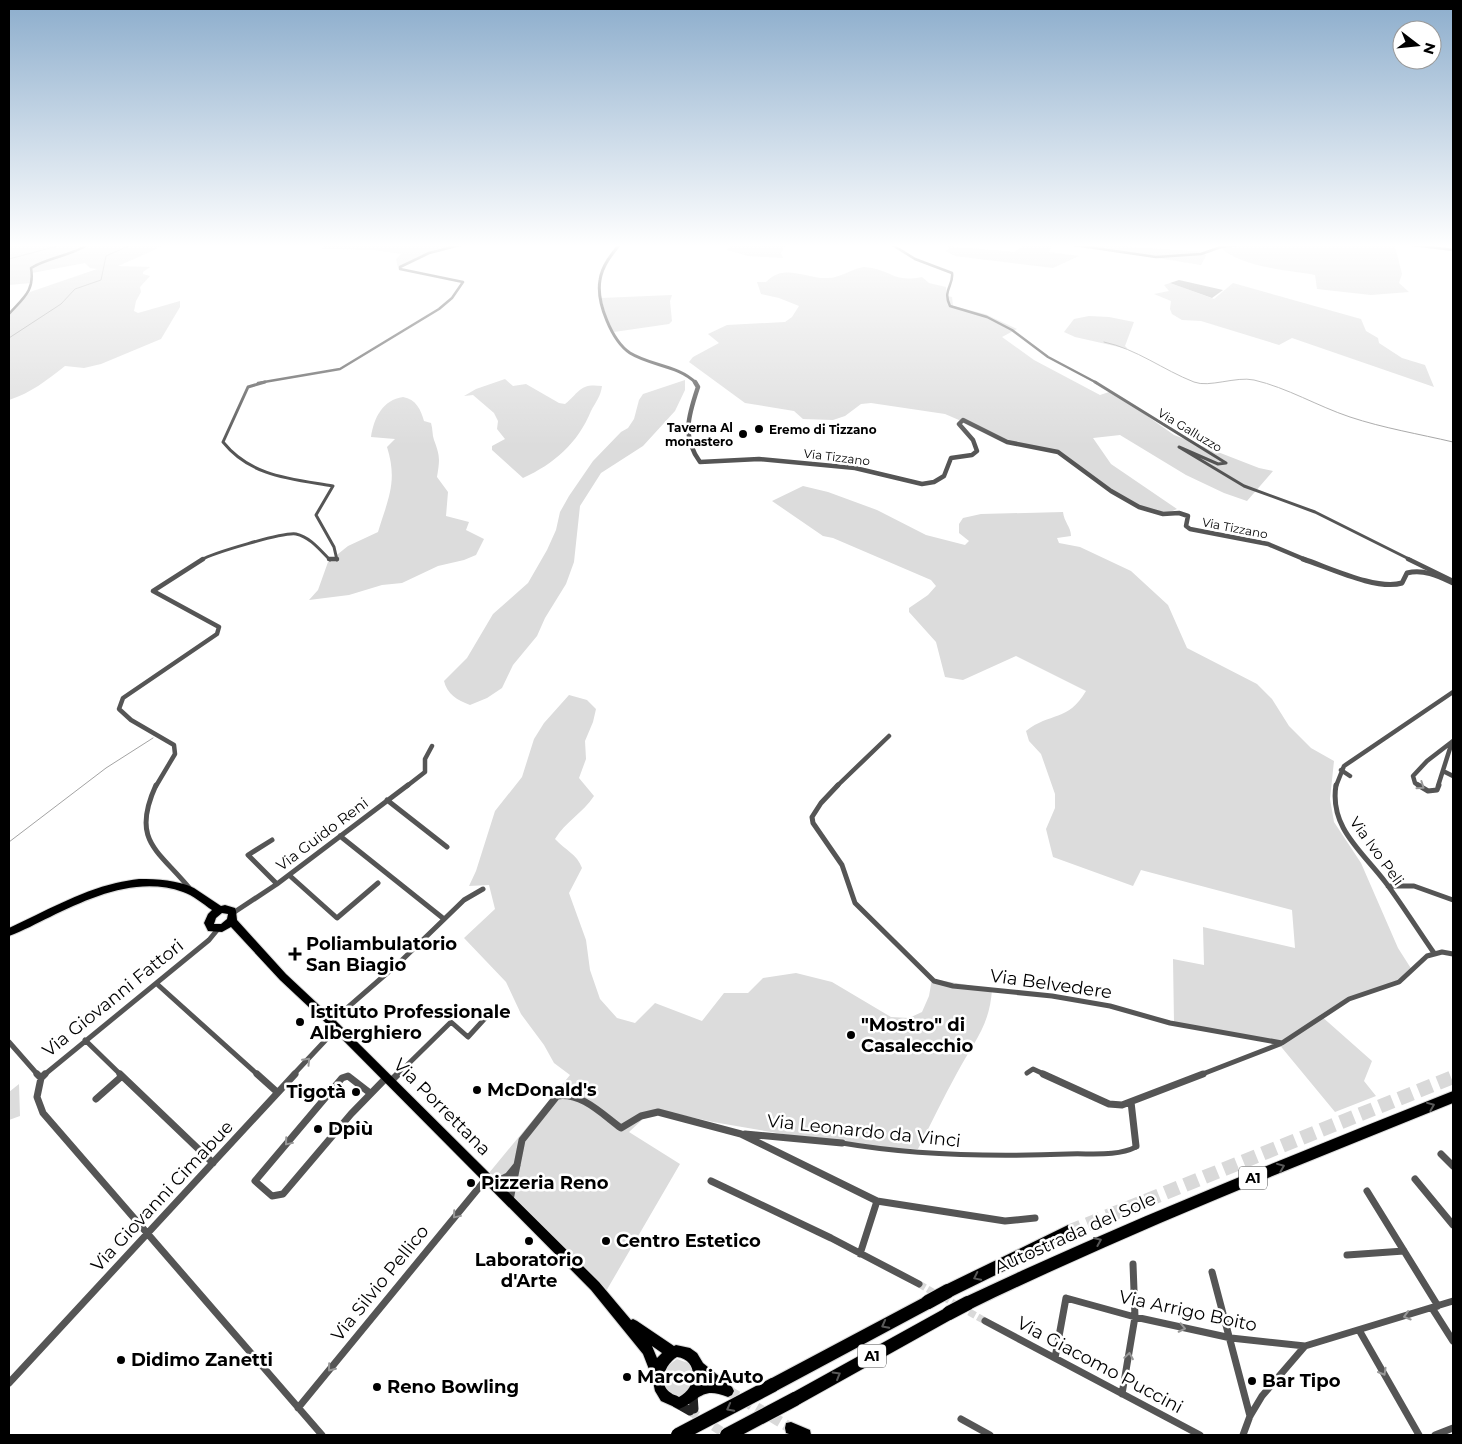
<svg xmlns="http://www.w3.org/2000/svg" width="1462" height="1444" font-family="Montserrat,sans-serif">
<style>
.green{fill:#dcdcdc}
.water{fill:#a3a3a3}
.lines{fill:none;stroke-linecap:round;stroke-linejoin:round}
.stream{stroke:#a3a3a3;stroke-width:1}
.minor-tunnel{stroke:#d9d9d9;stroke-width:7;stroke-dasharray:7 3;stroke-linecap:butt}
.secondary-tunnel{stroke:#d9d9d9;stroke-width:9;stroke-dasharray:9 5;stroke-linecap:butt}
.primary-tunnel{stroke:#d9d9d9;stroke-width:11;stroke-dasharray:11 5.5;stroke-linecap:butt}
.motorway-tunnel{stroke:#d9d9d9;stroke-width:14;stroke-dasharray:14 7;stroke-linecap:butt}
.primary-casing{stroke:#dbdbdb;stroke-width:2}
.motorway-casing{stroke:#dbdbdb;stroke-width:2}
.pedestrian{stroke:#555;stroke-width:5}
.minor-far4{stroke:#555;stroke-width:2.5}
.minor-far3{stroke:#555;stroke-width:3}
.minor-far2{stroke:#555;stroke-width:4.5}
.minor-far1{stroke:#555;stroke-width:5}
.minor{stroke:#555;stroke-width:7}
.tertiary-far2{stroke:#555;stroke-width:3}
.tertiary-far1{stroke:#555;stroke-width:4.5}
.tertiary{stroke:#555;stroke-width:5}
.secondary{stroke:#222;stroke-width:9}
.primary{fill:#000;fill-rule:evenodd}
.motorway{fill:#000;fill-rule:evenodd}
.motorway-bridge-casing{stroke:#dbdbdb;stroke-width:16;stroke-linecap:butt}
.motorway-bridge{stroke:#000;stroke-width:14}
.oneway{stroke:#999}
.oneway2{stroke:#595959}
.poi-dot{fill:#000;stroke:#fff;stroke-width:2}
.labels{text-anchor:middle;dominant-baseline:central;stroke-width:5;stroke-linejoin:round;paint-order:stroke}
.far-poi-label{font-size:12px;font-weight:bold;fill:#000;stroke:#fff;text-anchor:end}
.far-street-label{font-size:12px;fill:#000;stroke:#fff}
.shield{fill:#fff;stroke:#4c4c4c;stroke-width:1}
.shield-label{font-size:14px;font-weight:bold;fill:#000}
.street-label{font-size:15px;fill:#000;stroke:#fff}
.near-poi-label{font-size:18px;font-weight:bold;fill:#000;stroke:#fff;text-anchor:start}
.near-street-label{font-size:18px;fill:#000;stroke:#fff}
</style>
<rect width="100%" height="100%" fill="#fff"/>
<path class="green" d="M9,244H168L118,266L150,267L143,272V274L150,276L140,287L141,292L136,301L134,311L138,313L180,301V307L161,339L101,364L84,368L65,366C47,380 31,393 9,400V316L30,292L97,269L90,268L85,263L32,273L31,283L9,285Z
M327,244H467L435,250L398,268L396,259L401,254L374,250L321,249Z
M731,244H791L785,246L781,253L783,258L748,256L727,250Z
M1024,244H1054L1049,252L1079,256L1053,268L955,256L945,251L949,249L948,246L1015,252Z
M1071,244C1115,244 1160,249 1204,252L1206,256L1201,265Z
M1217,244H1382L1395,246L1402,274L1399,283L1409,292L1371,295L1317,289L1315,275C1286,270 1237,267 1217,244Z
M864,267C891,269 892,283 922,277L929,283L946,287V296L952,297L953,306L985,314L1017,329L1002,337L1034,360L1100,395L1112,391L1174,435L1259,468L1273,471L1247,501L1224,493L1186,475L1120,435L1093,438L1111,464L1177,509L1170,512H1156L1133,504L1056,451L1017,445L945,414L871,403L861,404L845,416L833,420L803,419L794,411L745,403L689,362L693,357L719,343L708,334L727,325L785,322L792,317L799,306L779,298L761,294L757,282H766C784,263 804,278 826,278C839,279 851,269 864,267Z
M1170,283L1214,299L1233,283L1361,319L1366,331L1378,338L1379,343L1402,358L1425,365L1434,387L1292,338L1279,345L1201,321L1182,320L1172,314L1170,309L1171,301L1154,294L1169,291L1164,285Z
M672,295L670,301L672,321L669,324L614,332L609,326L601,298Z
M1089,316L1109,317L1134,322L1125,346L1128,349L1075,337L1064,332L1074,319Z
M505,379L513,386L526,384L559,403L565,404C580,392 579,383 602,386C601,396 595,403 591,411C578,443 554,464 523,478L492,450V446L505,439L497,429L498,421L494,413L473,395L464,396L476,389Z
M685,380V390L675,411L643,446L601,473L580,506L574,562L566,584L545,618L537,636L513,665L502,688L487,698L470,705C457,700 447,694 444,681L467,658L493,614L528,583L547,550L556,530L560,512L569,496L593,461L621,432L628,428L634,419L639,400L643,394Z
M403,397C416,399 421,410 424,421L431,423C433,429 432,435 434,440C440,456 440,459 437,477L448,492L446,516L469,522L466,530L484,539L476,555L464,560L438,566L402,583L382,585L349,595L309,600L318,590L328,562L348,546L378,532C388,499 398,482 387,447L395,439L371,437C374,417 383,400 403,397Z
M803,486L828,492L877,510L926,535L965,545L969,541L959,533V524L963,518L981,514L1063,512C1064,522 1071,527 1071,536L1057,538L1059,543L1080,547L1131,571L1168,605L1187,648L1257,684L1272,699L1289,726L1311,748L1334,761L1330,799L1334,822L1361,863L1398,948L1412,970L1399,982L1347,998L1320,1015L1372,1061L1364,1081L1376,1096L1335,1112L1278,1043L1174,1023L1173,959L1204,965L1203,927L1295,948L1292,910L1141,870L1133,886L1053,857L1046,829L1055,808V794L1041,754L1029,741L1026,731C1050,712 1068,722 1086,691L1016,656L963,680L945,677L936,642L909,612V608L928,595L936,586L931,580L833,538L823,536L772,501Z
M569,695L587,700L596,709L593,722L585,741L586,759L579,778L594,796C583,813 565,822 555,839C565,850 577,854 582,868L569,893L586,940L590,970L600,999L617,1018L635,1023L655,1003L702,1021L724,993H748L763,978L796,973L832,982L891,1017L909,1018L922,1012L929,996L932,979L992,989C990,1026 973,1043 957,1073C943,1098 931,1124 918,1149L859,1147L713,1122L659,1110L643,1119L629,1132L680,1164L605,1293L489,1173L570,1075L554,1063L544,1045L521,1014L506,982L464,938L495,909L489,885L469,886L476,871L495,811L522,777L534,739L544,723Z
M19,1084L20,1116L9,1120V1092Z
M677,1359L688,1363C699,1377 692,1388 680,1398L668,1393L664,1384L666,1367Z"/>
<path class="water" d="M1179,280L1223,290L1212,298L1170,283Z"/>
<g class="lines">
<path class="stream" d="M9,259L65,244
M9,338L61,304L75,289L101,280L106,256L133,244
M1104,342C1137,349 1163,370 1194,382C1209,388 1236,376 1254,380C1288,388 1317,406 1350,417C1383,428 1419,434 1453,442
M9,842L106,768L153,738"/>
<path class="minor-tunnel" d="M919,1284L936,1294
M943,1297L985,1321"/>
<path class="secondary-tunnel" d="M690,1411L727,1435"/>
<path class="primary-tunnel" d="M728,1391L791,1428"/>
<path class="motorway-tunnel" d="M1068,1232L1453,1077"/>
<defs>
<path id="primary" d="M139,879C158,879 177,880 194,888C203,894 212,900 221,906L225,905L235,908L236,911L237,920L286,974L334,1019L599,1282L631,1320L633,1319L637,1321L674,1346L676,1345L690,1348L697,1353L703,1363L732,1387L734,1391L732,1395L728,1397C701,1386 701,1400 679,1409L661,1401L655,1391L652,1377L643,1354L591,1290L328,1025L280,980L231,927L222,932L208,931L204,923L208,914L212,910C203,904 193,895 183,892C138,876 91,897 50,917C37,923 23,931 9,936V928C44,912 78,892 116,883C124,881 131,880 139,879ZM222,913L228,914L227,919L221,924H214L216,918ZM652,1346L662,1353L657,1358ZM677,1357C699,1360 697,1388 679,1397C676,1395 673,1395 671,1393C657,1384 665,1364 677,1357Z
M791,1422L810,1430L811,1435H792L786,1433L785,1428L786,1423Z"/>
<path id="motorway" d="M1453,1091V1103C1292,1168 1130,1232 973,1308L968,1310L963,1308L961,1303L963,1298C1123,1222 1288,1157 1453,1091Z
M1068,1225L1073,1227L1075,1232L1073,1237L953,1296L948,1298L943,1296L941,1291L943,1286Z
M928,1295L933,1297L935,1302L933,1307L778,1390L773,1392L768,1390L766,1385L768,1380Z
M949,1306L954,1308L956,1313L954,1318L800,1404L795,1406L790,1404L788,1399L790,1394Z"/>
</defs>
<use href="#primary" class="primary-casing"/>
<use href="#motorway" class="motorway-casing"/>
<path class="pedestrian" d="M842,1143C917,1156 992,1157 1068,1154C1090,1153 1116,1157 1136,1147"/>
<path class="minor-far4" d="M891,244L915,259L952,273C954,285 942,290 950,306L987,317L1012,330L1048,357L1097,383
M1067,244L1156,257L1201,254L1221,247L1245,244
M1405,244L1453,250
M9,314C23,298 35,291 31,268C49,257 71,256 89,244
M258,383L340,369L439,309L452,298L463,282L400,269V267L429,253L464,244"/>
<path class="minor-far3" d="M265,382L248,387L223,442C251,477 292,479 333,486L316,515L334,547L337,560
M1095,382L1226,463L1218,464L1179,447L1244,486L1315,512L1411,560
M201,560C213,553 283,532 296,534C310,537 320,550 330,560"/>
<path class="minor-far2" d="M329,559H337
M1408,559L1453,581
M1341,770L1350,776
M1443,771L1453,776
M156,786L175,754L174,745L131,720L119,709L123,698L217,634L219,627L153,591L203,559
M407,786L425,772V759L432,746
M837,786L889,736
M1336,786L1344,766L1453,692
M1420,786L1415,783L1413,776L1427,761L1453,741
M1438,786L1452,742"/>
<path class="minor-far1" d="M156,785C130,842 159,850 191,890
M838,785L821,803L812,817L813,823L842,865L855,903L934,981L953,986L1052,996L1110,1006L1170,1023L1282,1043L1349,999L1399,982L1427,956L1442,952L1453,954
M1336,785C1329,828 1363,852 1386,883C1403,906 1418,930 1434,953
M1418,785L1428,791L1437,790L1439,785
M387,800L447,847
M340,836L444,919
M272,840L248,855L277,884
M289,875L337,918L378,883
M1388,886H1414L1453,900
M233,913L277,884L408,785
M157,984L258,1075
M331,1022L401,961L464,900L483,889
M85,1040L121,1075
M9,1042L38,1075
M1027,1073L1033,1069L1046,1075
M44,1075L209,940L218,929
M293,1075L336,1029
M397,1075L451,1022L468,1037L488,1015
M1200,1075L1280,1044"/>
<path class="minor" d="M37,1074L41,1078L45,1074
M120,1074L213,1163
M257,1074L277,1092
M1043,1074L1109,1104L1122,1105L1203,1074
M41,1078L37,1097L43,1113L322,1435
M391,1081L398,1074
M370,1093L348,1076L342,1078L255,1181L272,1196L283,1194L351,1114L386,1078
M96,1099L122,1076
M1131,1102L1136,1146
M745,1134L842,1143
M1441,1154L1453,1166
M1415,1179L1453,1225
M711,1181L831,1238L919,1284
M494,1183L508,1176L517,1165
M1367,1191L1438,1306
M510,1200L522,1140L557,1096C581,1092 602,1114 621,1128L641,1116L658,1112L741,1134L877,1201L1005,1221L1035,1218
M860,1254L877,1201
M1347,1255L1404,1251
M1212,1272L1250,1416
M1432,1308L1453,1341
M985,1321L1200,1435
M1359,1330L1419,1435
M1055,1358L1066,1298L1135,1317L1231,1338L1305,1346
M9,1383L295,1074
M1122,1394L1135,1317L1133,1264
M298,1408L486,1179
M961,1419L990,1435
M1243,1435L1250,1416L1262,1396L1305,1346L1453,1301
M1435,1435L1453,1428"/>
<path class="tertiary-far2" d="M620,244C611,255 602,266 600,280C596,302 612,341 630,353C651,366 678,365 696,383"/>
<path class="tertiary-far1" d="M695,382L698,387C689,414 681,436 700,462L759,459L855,468L922,484L934,482L944,476L951,458L972,455L977,451L973,440L959,424L963,420L1007,442L1058,452L1111,491L1139,507L1163,514L1179,513L1188,516L1186,526L1190,529L1268,544L1306,560"/>
<path class="tertiary" d="M1303,559C1328,567 1377,591 1402,583L1407,573C1424,569 1438,576 1453,583"/>
<path class="secondary" d="M693,1394L694,1409
M676,1403L690,1411"/>
<use href="#primary" class="primary"/>
<use href="#motorway" class="motorway"/>
<defs>
<path id="motorway-bridge" d="M928,1302L948,1291
M949,1313L968,1303
M678,1435L773,1385
M727,1435L795,1399"/>
</defs>
<use href="#motorway-bridge" class="motorway-bridge-casing"/>
<use href="#motorway-bridge" class="motorway-bridge"/>
</g>
<defs><path id="oneway-chevron" d="M-2-3.5L2.5 0L-2 3.5" fill="none" stroke-width="1.6" stroke-linecap="round" stroke-linejoin="round" transform="scale(1.25)"/></defs>
<g class="oneway">
<use href="#oneway-chevron" transform="translate(1421 786) rotate(34)"/>
<use href="#oneway-chevron" transform="translate(307 1061) rotate(-47)"/>
<use href="#oneway-chevron" transform="translate(288 1142) rotate(130)"/>
<use href="#oneway-chevron" transform="translate(456 1215) rotate(130)"/>
<use href="#oneway-chevron" transform="translate(1407 1316) rotate(163)"/>
<use href="#oneway-chevron" transform="translate(1182 1328) rotate(12)"/>
<use href="#oneway-chevron" transform="translate(1129 1356) rotate(-81)"/>
<use href="#oneway-chevron" transform="translate(331 1368) rotate(129)"/>
<use href="#oneway-chevron" transform="translate(1383 1372) rotate(60)"/>
</g>
<g class="oneway2">
<use href="#oneway-chevron" transform="translate(1431 1106) rotate(-22)"/>
<use href="#oneway-chevron" transform="translate(1281 1167) rotate(-22)"/>
<use href="#oneway-chevron" transform="translate(1098 1241) rotate(-23)"/>
<use href="#oneway-chevron" transform="translate(977 1277) rotate(154)"/>
<use href="#oneway-chevron" transform="translate(885 1325) rotate(152)"/>
<use href="#oneway-chevron" transform="translate(837 1375) rotate(-30)"/>
<use href="#oneway-chevron" transform="translate(730 1408) rotate(152)"/>
</g>
<linearGradient id="sky" x2="0" y2="1"><stop stop-color="#8cadcc"/><stop offset="0.55" stop-color="#fff"/><stop offset="1" stop-color="#fff" stop-opacity="0"/></linearGradient>
<rect width="1462" height="446" fill="url(#sky)"/>
<g class="poi-dot">
<circle cx="759" cy="429" r="5"/>
<circle cx="743" cy="434" r="5"/>
<path d="M292.5 946.5h5v5h5v5h-5v5h-5v-5h-5v-5h5z"/>
<circle cx="300" cy="1022" r="5"/>
<circle cx="851" cy="1035" r="5"/>
<circle cx="477" cy="1090" r="5"/>
<circle cx="356" cy="1092" r="5"/>
<circle cx="318" cy="1129" r="5"/>
<circle cx="471" cy="1183" r="5"/>
<circle cx="529" cy="1241" r="5"/>
<circle cx="606" cy="1241" r="5"/>
<circle cx="121" cy="1360" r="5"/>
<circle cx="627" cy="1377" r="5"/>
<circle cx="1252" cy="1381" r="5"/>
<circle cx="377" cy="1387" r="5"/>
</g>
<g class="labels">
<g class="far-poi-label">
<text x="733" y="427">Taverna Al<tspan x="733" dy="14">monastero</tspan></text>
<text x="769" y="429" text-anchor="start">Eremo di Tizzano</text>
</g>
<g class="far-street-label">
<text transform="translate(1190 430) rotate(31)">Via Galluzzo</text>
<text transform="translate(837 457) rotate(7)">Via Tizzano</text>
<text transform="translate(1235 528) rotate(11)">Via Tizzano</text>
</g>
<g class="shield">
<rect x="1239" y="1166.5" width="28" height="23" rx="4"/>
<rect x="858" y="1344.5" width="28" height="23" rx="4"/>
</g>
<g class="shield-label">
<text x="1253" y="1178">A1</text>
<text x="872" y="1356">A1</text>
</g>
<g class="street-label">
<text transform="translate(322 834) rotate(-37)">Via Guido Reni</text>
<text transform="translate(1377 851) rotate(54)">Via Ivo Peli</text>
</g>
<g class="near-poi-label">
<text x="306" y="944">Poliambulatorio<tspan x="306" dy="21">San Biagio</tspan></text>
<text x="310" y="1012">Istituto Professionale<tspan x="310" dy="21">Alberghiero</tspan></text>
<text x="861" y="1025">"Mostro" di<tspan x="861" dy="21">Casalecchio</tspan></text>
<text x="487" y="1090">McDonald's</text>
<text x="346" y="1092" text-anchor="end">Tigotà</text>
<text x="328" y="1129">Dpiù</text>
<text x="481" y="1183">Pizzeria Reno</text>
<text x="616" y="1241">Centro Estetico</text>
<text x="529" y="1260" text-anchor="middle">Laboratorio<tspan x="529" dy="21">d'Arte</tspan></text>
<text x="131" y="1360">Didimo Zanetti</text>
<text x="637" y="1377">Marconi Auto</text>
<text x="1262" y="1381">Bar Tipo</text>
<text x="387" y="1387">Reno Bowling</text>
</g>
<g class="near-street-label">
<text transform="translate(1051 984) rotate(8)">Via Belvedere</text>
<text transform="translate(113 998) rotate(-39)">Via Giovanni Fattori</text>
<text transform="translate(442 1107) rotate(45)">Via Porrettana</text>
<text transform="translate(864 1131) rotate(6)">Via Leonardo da Vinci</text>
<text transform="translate(162 1196) rotate(-47)">Via Giovanni Cimabue</text>
<text transform="translate(1075 1233) rotate(-24)">Autostrada del Sole</text>
<text transform="translate(380 1283) rotate(-51)">Via Silvio Pellico</text>
<text transform="translate(1188 1311) rotate(12)">Via Arrigo Boito</text>
<text transform="translate(1100 1365) rotate(28)">Via Giacomo Puccini</text>
</g>
</g>
<rect width="1462" height="1444" fill="none" stroke="#000000" stroke-width="20"/>
<g transform="translate(1417 45) rotate(106)"><circle r="24" fill="#ffffff" stroke="#999999"/>
<path d="M0-4L9 19L0 12L-9 19Z" fill="#000000"/>
<text y="-8" font-size="14" font-weight="bold" text-anchor="middle" fill="#000000">N</text>
</g>
</svg>
